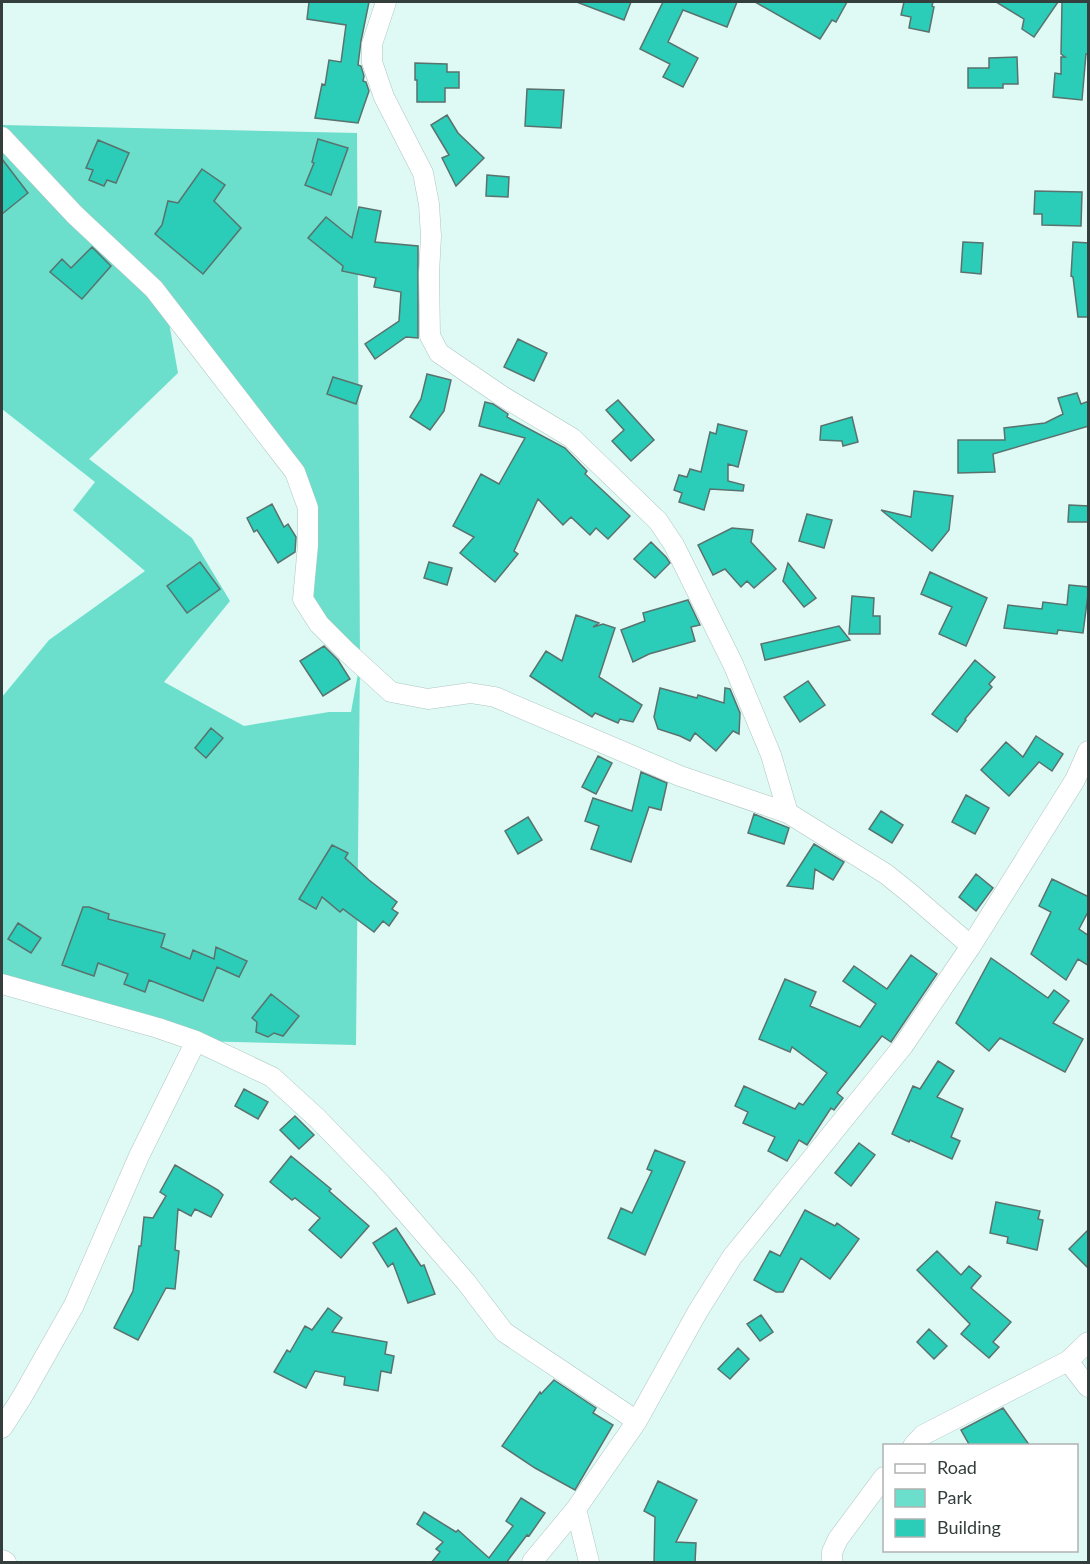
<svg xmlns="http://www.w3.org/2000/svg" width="1090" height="1564" font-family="Lato,sans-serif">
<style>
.green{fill:#6bdecc;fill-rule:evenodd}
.building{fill:#2bccb8;stroke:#5a726d;stroke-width:1.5}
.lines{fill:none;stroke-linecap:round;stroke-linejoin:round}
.minor-casing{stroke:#adc6c1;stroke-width:21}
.minor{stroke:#fff;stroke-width:20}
</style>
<rect width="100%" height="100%" fill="#dff9f4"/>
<path class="green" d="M2,125L357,133L360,663L356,1045L196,1041L2,984V697L49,640L145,571L73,510L95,482L2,409ZM166,306L295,472L308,545L303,599L360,663L351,712H329L244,726L164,682L230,601L192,538L89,459L178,373Z"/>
<path class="building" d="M309,2H369L361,41L358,65L361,66L364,76L363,81L366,82L369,91L358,123L315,118L322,84L325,85L329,60L341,62L346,25L307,19Z
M580,2H631L624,20L579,3Z
M663,2H737L727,27L683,10L668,42L698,58L683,87L663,77L670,64L640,49Z
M755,2H847L836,22L832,20L820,39Z
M904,2H933L932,6L934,7L929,32L909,28L911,17L901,15Z
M996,2H1058L1034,37L1022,29L1024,19Z
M1062,2H1089V54H1086L1082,100L1053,97L1055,73L1061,74V57H1065L1061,54Z
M1017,57L1018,84H1003V88H968V68H989V58Z
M415,63L447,64V72H459V88H445V102H417V80H415Z
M527,89L564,90L561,128L525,126Z
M447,115L458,133L484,158L456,186L442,158L449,155L431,125Z
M318,139L348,148L331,195L305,185L314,163L312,162Z
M98,140L129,153L116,183L107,180L104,186L89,180L93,170L86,168Z
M2,159L28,193L2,214Z
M202,169L225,185L214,201L241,228L203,274L155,234L162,225L168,201L178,203Z
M487,175L509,177L508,197L486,196Z
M1035,191L1082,192L1081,226L1042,225V214H1034Z
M359,207L381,211L375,242L418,246V338L406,337L375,359L365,344L399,321L401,292L374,287L376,278L342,271L343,266L308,238L326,217L352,238Z
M963,242L983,243L981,274L961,272Z
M1073,242L1089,243V317H1078L1073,277L1071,276Z
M92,247L111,266L82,299L50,272L62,259L71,268Z
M518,339L547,353L534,381L504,367Z
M427,374L451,380L444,411L430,430L410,417L421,399Z
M333,377L362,386L356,404L327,394Z
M1077,393L1081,404L1089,401V426L993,454L995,472L958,473V440H1005L1004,428L1045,423L1063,414L1058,398Z
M618,400L654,440L631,461L612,441L624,430L606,410Z
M485,402L493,404L508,414L507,417L565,448L587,471L585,474L630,516L608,539L596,528L590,535L571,517L563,525L538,499L514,551L518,554L495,582L460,553L474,537L453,526L481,474L499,484L525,438L479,426Z
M852,417L858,442L843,446L842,441L820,440L821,426Z
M718,424L747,431L738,467L728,464V481L744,485L743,491L710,489L704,510L679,502L682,493L674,490L679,475L687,477L690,469L701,472L710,432L716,434Z
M914,491L953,496L949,530L932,551L881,510L911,517Z
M272,504L284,527L288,524L296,537L295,552L278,563L257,530L254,532L247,518Z
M1069,505L1089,506V522H1068Z
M807,514L832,520L824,548L799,541Z
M732,528L753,530L751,542L776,569L754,588L747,581L741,587L725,569L713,575L698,545Z
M651,542L666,557L670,563L655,578L634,559Z
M200,562L220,589L187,613L167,586Z
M429,562L452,568L447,585L424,578Z
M788,563L816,598L804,607L783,581Z
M930,572L987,598L966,646L939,634L952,607L921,594Z
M1069,585L1089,587L1083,633L1058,630L1057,634L1004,628L1008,605L1042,609L1043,602L1067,605Z
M852,596L874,598L873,616H880V634H849Z
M688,600L700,625L691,627L695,641L649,654L633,662L621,630L645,621L643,613Z
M576,615L599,623L593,627L603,624L615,628L599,677L642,705L633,722L620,719L618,723L595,713L592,717L530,676L546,651L562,661Z
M839,626L850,640L765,660L761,644Z
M324,646L338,660L350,679L323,696L300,661Z
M975,660L995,677L989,684L992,687L965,719L966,720L957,732L932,714Z
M808,681L825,705L800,722L784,697Z
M660,688L697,698L698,695L724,703L725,688L730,689L740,713L739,734L733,731L716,751L695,733L690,741L680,736L658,729L654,717Z
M211,728L223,738L206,758L195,748Z
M1036,736L1063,754L1052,771L1039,762L1009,796L981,770L1006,742L1023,757Z
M598,756L612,763L596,794L582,787Z
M641,772L667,783L661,810L649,807L631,862L591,849L599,826L585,821L593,798L632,811Z
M966,795L989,808L975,834L952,822Z
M881,811L903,825L892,843L869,829Z
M754,814L789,828L784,844L748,833Z
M528,817L542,840L518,854L505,831Z
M814,844L844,862L833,880L815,869L813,889L787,886Z
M332,845L348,853L345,858L369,880L397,902L392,909L398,913L389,926L383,921L374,932L343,909L340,912L322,897L316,909L299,899Z
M976,874L993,888L976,911L959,897Z
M1052,879L1089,897V910L1079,929L1089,936V966L1078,959L1066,980L1031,954L1051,912L1039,906Z
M83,907H89L109,914L108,919L165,934L161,947L190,959L193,950L214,959L216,947L247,961L239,977L217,967L203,1001L149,980L145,992L124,984L128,974L98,963L94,976L62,965Z
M18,923L41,938L31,953L8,939Z
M911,955L937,974L893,1039L891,1042L882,1036L837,1093L843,1098L834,1110L831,1108L807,1145L799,1140L787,1161L768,1151L775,1137L743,1123L748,1112L735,1106L744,1086L795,1109L799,1103L803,1105L827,1073L792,1047L790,1052L759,1039L785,979L816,992L810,1006L860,1027L876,1004L843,981L854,966L887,989Z
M991,958L1048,998L1054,990L1069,1001L1053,1023L1083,1039L1065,1072L1000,1038L989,1051L956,1023Z
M271,994L299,1016L283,1036L274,1033L268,1037L256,1032L257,1022L252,1018Z
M938,1061L954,1071L937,1097L963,1109L951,1137L960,1141L952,1159L910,1140L909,1142L892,1134L913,1086L920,1089Z
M244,1089L268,1102L258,1119L235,1106Z
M295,1116L314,1135L299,1149L280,1130Z
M859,1143L875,1155L851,1186L835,1173Z
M655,1150L685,1162L645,1255L608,1238L621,1208L632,1213L652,1171L647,1169Z
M291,1156L331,1189L329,1191L369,1226L341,1258L309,1230L320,1218L295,1198L292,1200L270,1182Z
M175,1165L218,1190L223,1195L211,1217L195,1209L191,1216L178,1209L175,1250L179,1251L175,1289L166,1288L138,1340L114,1328L133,1291L139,1246H141L144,1217L153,1218L166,1196L160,1192Z
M996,1202L1040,1211L1038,1219L1043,1220L1037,1250L1007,1243L1008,1237L990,1233Z
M805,1210L835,1226L837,1223L859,1239L830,1279L801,1258L783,1292H776L754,1280L770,1251L780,1256Z
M396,1228L421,1266L424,1265L435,1294L408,1303L393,1263L388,1267L373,1243Z
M1089,1229V1269L1069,1249Z
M937,1251L961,1275L969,1266L981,1276L971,1288L1011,1322L993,1342L999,1347L989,1358L961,1334L970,1324L917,1270Z
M328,1308L342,1318L332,1332L387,1342L385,1354L394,1356L391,1373L381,1371L378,1391L344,1385L345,1377L315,1371L306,1388L274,1372L287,1350L290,1352L305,1326L312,1330Z
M761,1315L773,1332L760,1341L747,1324Z
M929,1329L947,1346L934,1359L917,1342Z
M738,1348L749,1359L730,1379L718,1369Z
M554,1380L596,1408L593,1413L613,1425L575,1490L535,1468L502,1446L540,1392L541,1394Z
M1003,1408L1030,1446H970L961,1430Z
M658,1481L697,1500L676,1542L696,1543L695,1563H654L655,1517L644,1511Z
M521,1498L545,1513L529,1536L527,1535L506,1563H431L440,1552L436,1549L443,1542L417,1524L424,1512L456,1532L458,1530L489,1558L513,1526L506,1521Z"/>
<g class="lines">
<defs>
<path id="minor" d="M386,2L372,44V62L384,97L423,173L429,204L431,236L429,274L430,336L439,353L502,396L572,438L658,521L674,545L733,664L771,755L788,813
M2,137L75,215L154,289L295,472L308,508V545L303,599L319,624L347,652L391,692L428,699L470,693L495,697L680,776L788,813L886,874L912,895L971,946
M2,984L158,1028L196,1041L272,1077L317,1118L381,1184L466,1282L504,1332L637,1421
M1068,1361L1088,1387
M2,1428L22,1397L74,1305L139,1156L196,1041
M913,1446L923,1435L1068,1361L1088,1342
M2,1560L6,1562
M532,1562L576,1509
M589,1562L576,1509L637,1421L698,1311L732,1257L903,1046L971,946L1075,780L1088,751
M832,1562V1552L838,1539L884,1477"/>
</defs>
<use href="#minor" class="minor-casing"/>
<use href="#minor" class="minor"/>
</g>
<rect width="1090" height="1564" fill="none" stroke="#343e3c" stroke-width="6"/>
<rect x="883" y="1444" width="195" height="108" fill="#ffffff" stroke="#aeb2b1" stroke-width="1.5"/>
<rect x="895" y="1464" width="30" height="9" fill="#ffffff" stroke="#aeb2b1" stroke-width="1.5"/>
<text x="937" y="1474" font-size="18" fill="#343e3c">Road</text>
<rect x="895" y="1489" width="30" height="18" fill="#6bdecc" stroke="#aeb2b1" stroke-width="1.5"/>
<text x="937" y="1504" font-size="18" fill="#343e3c">Park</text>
<rect x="895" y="1519" width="30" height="18" fill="#2bccb8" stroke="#aeb2b1" stroke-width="1.5"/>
<text x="937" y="1534" font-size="18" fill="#343e3c">Building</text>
</svg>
